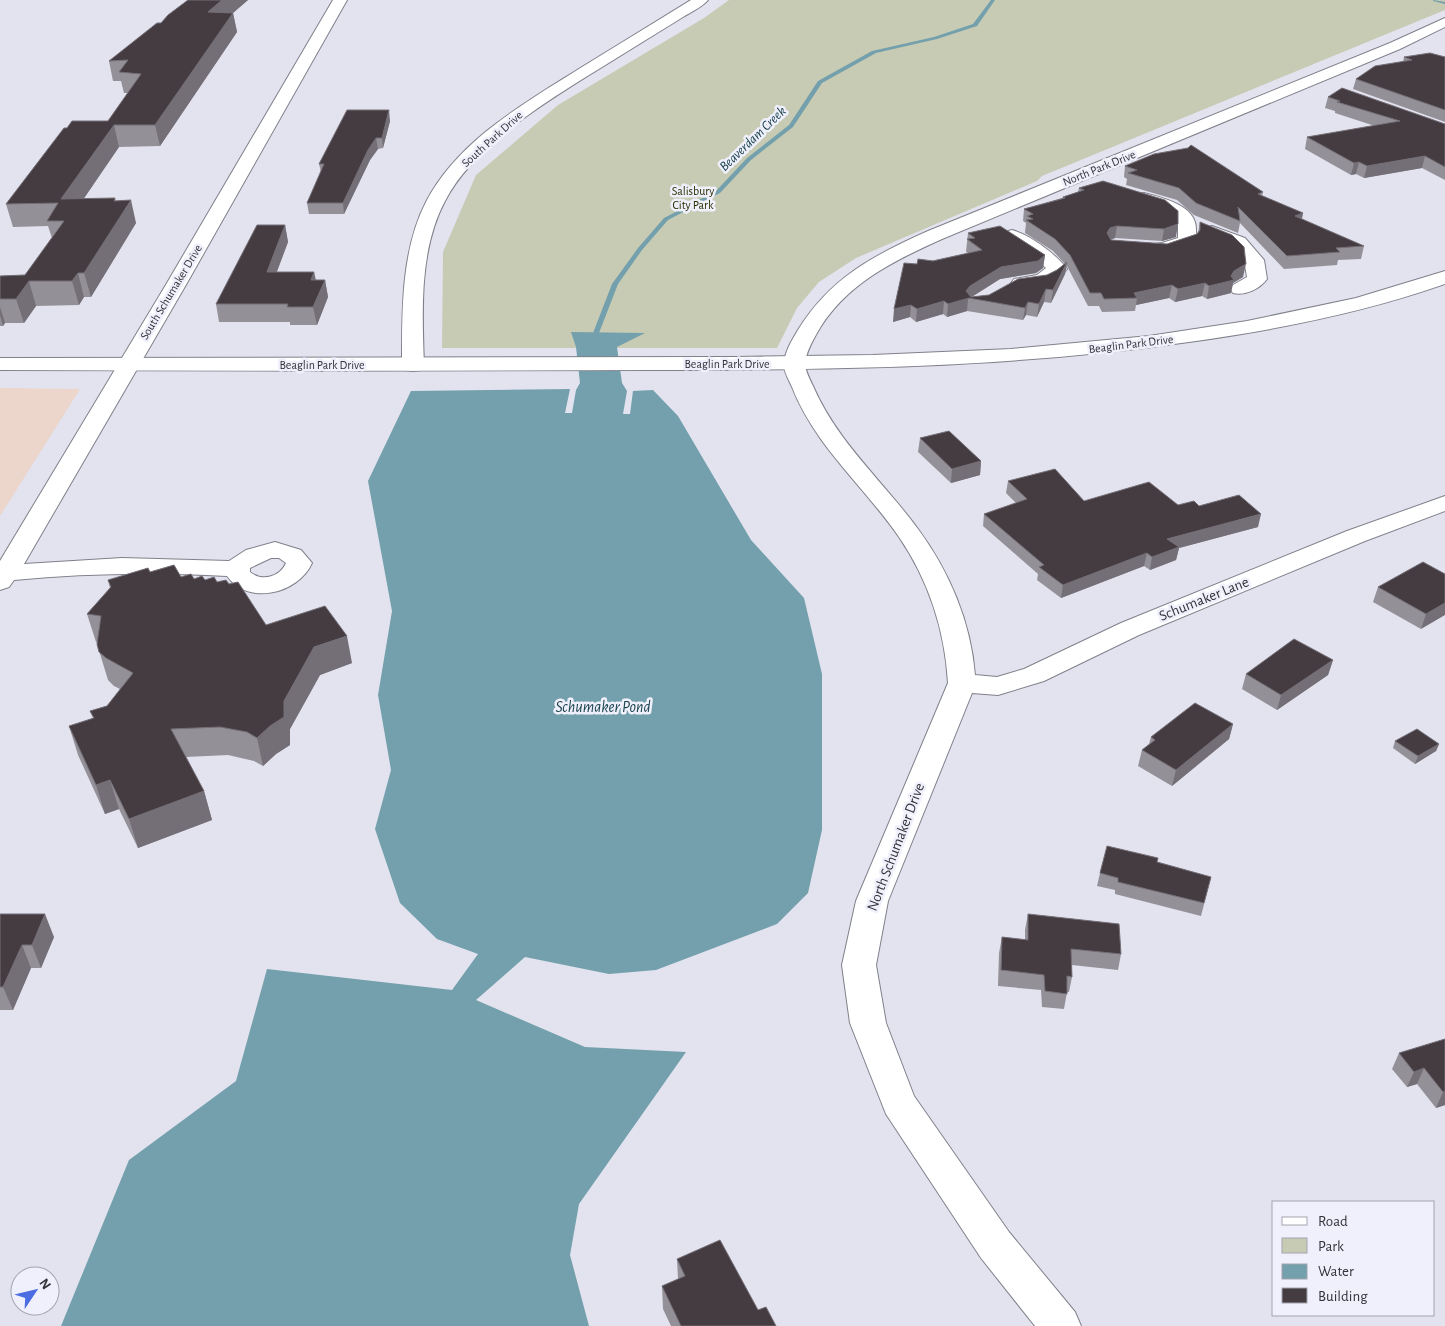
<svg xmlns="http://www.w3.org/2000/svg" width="1445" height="1326" font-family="'Alegreya Sans',sans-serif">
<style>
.education{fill:#ecd5ca}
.green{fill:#c7cbb4}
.water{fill:#73a0ac}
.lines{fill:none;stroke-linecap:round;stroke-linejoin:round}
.stream{fill:#73a0ac;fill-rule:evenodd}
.minor-casing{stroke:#7f808a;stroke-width:2}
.major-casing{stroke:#7f808a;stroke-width:2}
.minor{fill:#fff;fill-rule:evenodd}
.major{fill:#fff;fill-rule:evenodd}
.wall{fill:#949098}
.shaded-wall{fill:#746e76}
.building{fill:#453c42;stroke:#746e76}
.labels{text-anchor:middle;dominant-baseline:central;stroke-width:5;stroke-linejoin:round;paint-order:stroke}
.far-street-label{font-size:12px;fill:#333338;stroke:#eff0fc}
.far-park-label{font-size:12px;fill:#2a2f01;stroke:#eff0fc}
.far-water-label{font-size:14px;font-style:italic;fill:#153f49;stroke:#eff0fc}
.street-label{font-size:15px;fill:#333338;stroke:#eff0fc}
.water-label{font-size:16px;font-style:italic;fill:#153f49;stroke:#eff0fc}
</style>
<rect width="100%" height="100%" fill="#e2e3ef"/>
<path class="education" d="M0,388L80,389L0,516Z"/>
<path class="green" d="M729,0H1445V10L1042,176L1037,181L856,258L819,282L797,308L777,348H442L443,252L476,175L558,105L704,18Z"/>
<path class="water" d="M571,332L645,333L617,347L622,383L627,391L623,414H630L633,391L653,390L678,416L751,540L804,598L822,674V830L808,893L777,924L656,970L609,974L525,957L476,1000L585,1047L686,1052L579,1204L570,1255L589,1326H61L129,1160L236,1081L267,969L452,990L478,954L437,939L400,903L375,829L391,770L378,695L392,611L368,481L411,391L570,389L565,413H572L576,390L580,383L576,347Z"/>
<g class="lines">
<path class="stream" d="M991,0H995L977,26L937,39L876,53L822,83L793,127L751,160L720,193L668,220L642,250L618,284L599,333L598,334H594L593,333L612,284L638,248L664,218L716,191L747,158L789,125L818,81L872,51L934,37L973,24Z
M1433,0L1445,2V4L1433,1Z"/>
<defs>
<path id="minor" d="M333,0H347L187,283L24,564L122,558L229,561L246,550L275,542L301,550L312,563C298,594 248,606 227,576C156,572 85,573 14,580L9,587L0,590V561L167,283ZM271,558H279L286,563C280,577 262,582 250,572V568Z
M691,0H708C702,7 691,12 683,17C665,28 646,40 628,51C568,89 478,137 445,201C419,250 422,311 424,365L421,370L413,371L405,370L402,365C402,311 401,251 426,202C458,140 525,103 582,67C618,45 655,22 691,0Z
M1445,18V27L1400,49L942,239C893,261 844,285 817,333C812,342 805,354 805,365C806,372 810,380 813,386C837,442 883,481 918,529C949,571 971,622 975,675L997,677L1024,669L1121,623L1347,531L1445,496V511L1365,541L1139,635L1044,681L998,695L972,693L888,901L876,965L886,1023L914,1096L1009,1232L1075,1312L1081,1326H1035L981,1258L886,1114L850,1023L842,965L856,901L948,683C945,631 929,581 899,537C864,486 815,446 792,387C789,380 784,372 784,365C784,353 792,340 798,330C830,278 874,255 928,231L1390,43Z
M1144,193C1163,198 1196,205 1196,229C1196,235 1197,240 1194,245L1164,255L1147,253L1145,249L1147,245L1162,243L1178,238V222L1164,210L1138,202L1135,198L1138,194Z
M1212,226L1245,238L1264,260L1267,279C1260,289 1245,296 1233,293L1230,289L1233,285L1247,277C1244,254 1237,248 1216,240C1211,238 1206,237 1203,232L1205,228Z
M1012,230C1030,235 1056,254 1067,269C1056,285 1033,292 1014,287L1011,283L1014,279L1037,275L1046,268L1037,260L1005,240L1003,236L1005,232Z"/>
<path id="major" d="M1445,271V284C1362,313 1276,330 1189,342C1010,368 830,370 650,370C433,371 217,371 0,370V358L735,357L873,355L1011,349L1149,336L1247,321L1356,298Z"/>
</defs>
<use href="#minor" class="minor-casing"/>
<use href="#major" class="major-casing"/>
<use href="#minor" class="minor"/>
<use href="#major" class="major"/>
</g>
<path class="wall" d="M188,0H248L233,13L237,32L160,146L119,147L83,199L116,201L136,223L91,297H84L79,305L36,306L24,323H5L3,326H0V276L25,275L52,238L48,226L13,227L6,204L67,128L108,121L128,93H124L121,81H113L109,61L161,23Z
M1404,57H1445V122L1353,89L1356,79L1403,62Z
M1328,97L1445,124V180L1422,168L1364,178L1356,174L1351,175L1305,149L1307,137L1375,126L1335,113V111L1325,108Z
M390,121L383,148L378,149L370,160L344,214H309L307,203L321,172L319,164Z
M1125,166L1263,192L1262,196L1303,213L1302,219L1364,246L1361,259L1338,260L1337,265L1284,269L1240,223L1238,233L1194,215L1177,200L1126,185L1127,179L1124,177Z
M1103,181L1176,237L1162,241L1115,238L1111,240L1167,244L1197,234L1198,233L1200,222L1243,277L1233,283L1231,293L1207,299L1202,296L1175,302L1169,298L1136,305L1135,311L1102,312L1099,306H1088L1068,268L1067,266L1065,274L1051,303L1044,302L1037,317L1026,315L1023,320L967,311L947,317L943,314L916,322L910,317L893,322L917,264L968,253L966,252L968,233L1045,255L1043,268L1036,273L1000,279L972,297L989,295L1047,275L1057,270L1065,264L1053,251L1025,233L1026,223L1023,221L1024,209L1062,198L1063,197L1078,192L1079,188Z
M285,225L288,242L277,272H314L316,280H325L328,297L317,325H290V322H219L216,304Z
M920,438L981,461L980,475L951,483L918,452Z
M1008,481L1084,501L1199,506L1258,527L1179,548L1176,560L1150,570L1144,566L1061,598L1037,580L1038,574L983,526L984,514L1016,503L1006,493Z
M150,572L205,580L229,584L266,625L352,663L320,675L290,729V745L276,754L263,766L254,761L228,755L186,757L204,791L212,820L138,848L119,809L105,814L78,755L69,726L93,718L90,711L107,706L120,689L114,686L108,680L97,644V642H96L87,614L110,588L108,580Z
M1445,574L1421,629L1373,602L1378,587Z
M1333,660L1328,675L1277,710L1242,689L1246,674Z
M1233,724L1229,739L1172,786L1138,766L1142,750L1149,744L1151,737Z
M1395,741L1439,744L1436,751L1415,764L1393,748Z
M1157,862L1211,877L1201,916L1115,894V890L1097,886L1100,873Z
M0,914L54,937L41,968H31L13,1010H0Z
M1028,914L1121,954L1118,970L1072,965V977L1069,992H1067L1064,1009L1042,1007L1041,990L998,986L999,953L1002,937L1025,940V930Z
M1445,1039V1105L1436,1108L1417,1084L1407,1087L1392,1069L1399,1053Z
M677,1259L758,1310L776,1326H671L663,1309L662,1286L678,1279Z"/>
<path class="shaded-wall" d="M222,0H248L212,31L208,12Z
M233,13L237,32L160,146L155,125Z
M389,110L390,121L383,148L382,138Z
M114,125L119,147L68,222L61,199Z
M376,138L378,149L370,160L344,214L343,203L368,150Z
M1425,156L1422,168L1364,178L1367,166Z
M1359,162L1356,174L1351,175L1354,163Z
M115,198L120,217L131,200L136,223L91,297L84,273L114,201Z
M1303,213L1300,226L1295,216Z
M1178,224L1176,237L1162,241L1164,229Z
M285,225L288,242L270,289L267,272Z
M1117,226L1115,238L1108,240L1107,233L1110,228Z
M1045,255L1043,268L1036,273L1000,279L968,299L967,311L947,317L948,304L966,291L970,286L1001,267Z
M1067,262L1065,274L1051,303L1053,290Z
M1246,264L1243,277L1233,283L1231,293L1207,299L1209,286L1231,276L1234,271Z
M314,272L317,289L311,280Z
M78,273L84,297L79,305L72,281Z
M325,280L328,297L317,325L313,307Z
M29,281L36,306L24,323L16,299Z
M1205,283L1202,296L1175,302L1178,289Z
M1172,285L1169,298L1136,305L1137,298L1134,293Z
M1046,289L1044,302L1037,317L1039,304Z
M944,301L943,314L916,322L917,309Z
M1028,302L1026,315L1023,320L1025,308Z
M911,305L910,317L893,322L894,309Z
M0,307L5,323L3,326L0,315Z
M981,461L980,475L951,483L952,469Z
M1261,514L1258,527L1179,548L1176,560L1150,570L1152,557L1167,539Z
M1147,553L1144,566L1061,598L1063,585Z
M1445,603V615L1421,629L1426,614Z
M347,636L352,663L320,675L290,729V745L276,754L263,766L257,738L284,701L314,647Z
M1333,660L1328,675L1277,710L1281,695Z
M1233,724L1229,739L1172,786L1176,770Z
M1439,744L1436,751L1415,764L1418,756Z
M110,780L119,809L105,814L96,785Z
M204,791L212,820L138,848L129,819Z
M45,914L54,937L41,968L32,945Z
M22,945L31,968L13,1010L3,987Z
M1424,1068L1417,1084L1407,1087L1414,1072Z
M1445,1091V1105L1436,1108L1443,1092Z"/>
<path class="building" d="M188,0H222L208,12L233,13L155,125H114L61,199L115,198L114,201L131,200L84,273H78L72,281H29L16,299H0V276L25,275L64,221H47L58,203L6,204L64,128H67L72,121H108L141,74L119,72L128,60L109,61L157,23H161L168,15Z
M1430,53L1445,57V110L1356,79L1375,66L1412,60L1404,57Z
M1342,88L1445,124V167L1425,156L1367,166L1359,162L1354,163L1307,137L1400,121L1337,102L1340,101L1328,97Z
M347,110H389L382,138H376L368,150L343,203H307L324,164H319Z
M1191,145L1263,192L1258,194L1303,213L1295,216L1364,246L1336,248L1340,252L1287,256L1238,207L1240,221L1196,203L1179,188L1128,173L1137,170L1125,166L1154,154L1188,148Z
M1103,181L1165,200L1178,211V224L1164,229L1117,226L1110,228L1107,233L1111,240L1167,244L1197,234L1200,230V222L1232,235L1244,247L1246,264L1234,271L1231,276L1234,280L1209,286L1205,283L1178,289L1172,285L1134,293L1137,298L1104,299L1101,293H1090L1070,255L1055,239L1026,220L1033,219L1027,216L1033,214L1024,209L1065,198L1063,197L1084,190L1079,188Z
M257,225H285L267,272H314L311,280H325L313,307H287L288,304H216Z
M1000,226L1045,255L1038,261L1001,267L970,286L966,291L971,297L989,295L1018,279L1047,275L1057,270L1067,262L1053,290L1046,289L1039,304L1028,302L1025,308L969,298L948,304L944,301L917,309L911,305L894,309L904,263L917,264L918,259L933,261L982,250L967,239L975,238L968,233Z
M949,431L981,461L952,469L920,438Z
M1055,469L1084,501L1149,482L1178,505L1194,501L1199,506L1239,495L1261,514L1167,539L1179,547L1152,557L1147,553L1063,585L1039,567L1044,565L984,514L1027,499L1008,481Z
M1423,562L1445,574V603L1426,614L1378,587Z
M174,565L181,577L191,574L194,579L202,576L205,580L214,577L217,582L226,580L229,584L238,582L266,625L325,606L347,636L314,647L284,701V717L270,726L257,738L247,732L220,727L171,729L204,791L129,819L110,780L96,785L69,726L94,718L90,711L107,706L133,673L106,658L99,652L97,644L101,616L87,614L111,587L108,580L148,568L150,572Z
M1294,639L1333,660L1281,695L1246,674Z
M1195,703L1233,724L1176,770L1142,750L1155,740L1151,737Z
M1417,729L1439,744L1418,756L1395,741Z
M1107,846L1158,858L1157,862L1211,877L1204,903L1118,882V878L1100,873Z
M0,914H45L32,945H22L3,987H0Z
M1028,914L1119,924L1121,954L1071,949L1072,977L1067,976V994L1045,991L1044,975L1001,970L1002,937L1028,940Z
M1445,1039V1091L1443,1092L1424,1068L1414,1072L1399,1053Z
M720,1240L758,1310L766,1307L776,1326H681L662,1286L685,1276L677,1259Z"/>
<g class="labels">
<g class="far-street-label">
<text transform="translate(492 139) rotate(-42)">South Park Drive</text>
<text transform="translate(1099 168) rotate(-22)">North Park Drive</text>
<text transform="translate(171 292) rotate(-59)">South Schumaker Drive</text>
<text transform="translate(1131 344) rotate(-7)">Beaglin Park Drive</text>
<text x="727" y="364">Beaglin Park Drive</text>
<text x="322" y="365">Beaglin Park Drive</text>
</g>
<g class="far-park-label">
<text x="693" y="191">Salisbury<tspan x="693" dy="14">City Park</tspan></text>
</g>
<g class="far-water-label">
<text transform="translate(753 139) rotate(-44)">Beaverdam Creek</text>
</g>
<g class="street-label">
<text transform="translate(1204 599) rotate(-22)">Schumaker Lane</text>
<text transform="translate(896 847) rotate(-69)">North Schumaker Drive</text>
</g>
<g class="water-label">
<text x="603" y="707">Schumaker Pond</text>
</g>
</g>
<rect x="1272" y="1201" width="162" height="115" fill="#eff0fc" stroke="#a4a4ae"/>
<rect x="1282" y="1217" width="25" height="8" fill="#ffffff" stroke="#a4a4ae"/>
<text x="1318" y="1226" font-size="15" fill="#333338">Road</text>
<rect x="1282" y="1238" width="25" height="15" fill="#c7cbb4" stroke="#a4a4ae"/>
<text x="1318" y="1251" font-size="15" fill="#333338">Park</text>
<rect x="1282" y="1264" width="25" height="15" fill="#73a0ac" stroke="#a4a4ae"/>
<text x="1318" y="1276" font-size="15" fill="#333338">Water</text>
<rect x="1282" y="1288" width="25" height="15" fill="#453c42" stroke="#a4a4ae"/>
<text x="1318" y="1301" font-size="15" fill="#333338">Building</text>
<g transform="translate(35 1291) rotate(55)"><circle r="24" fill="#eff0fc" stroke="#a4a4ae"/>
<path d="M0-4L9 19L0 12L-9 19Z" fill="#4c6de1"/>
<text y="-8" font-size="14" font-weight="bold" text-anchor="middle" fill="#333338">N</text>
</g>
</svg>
